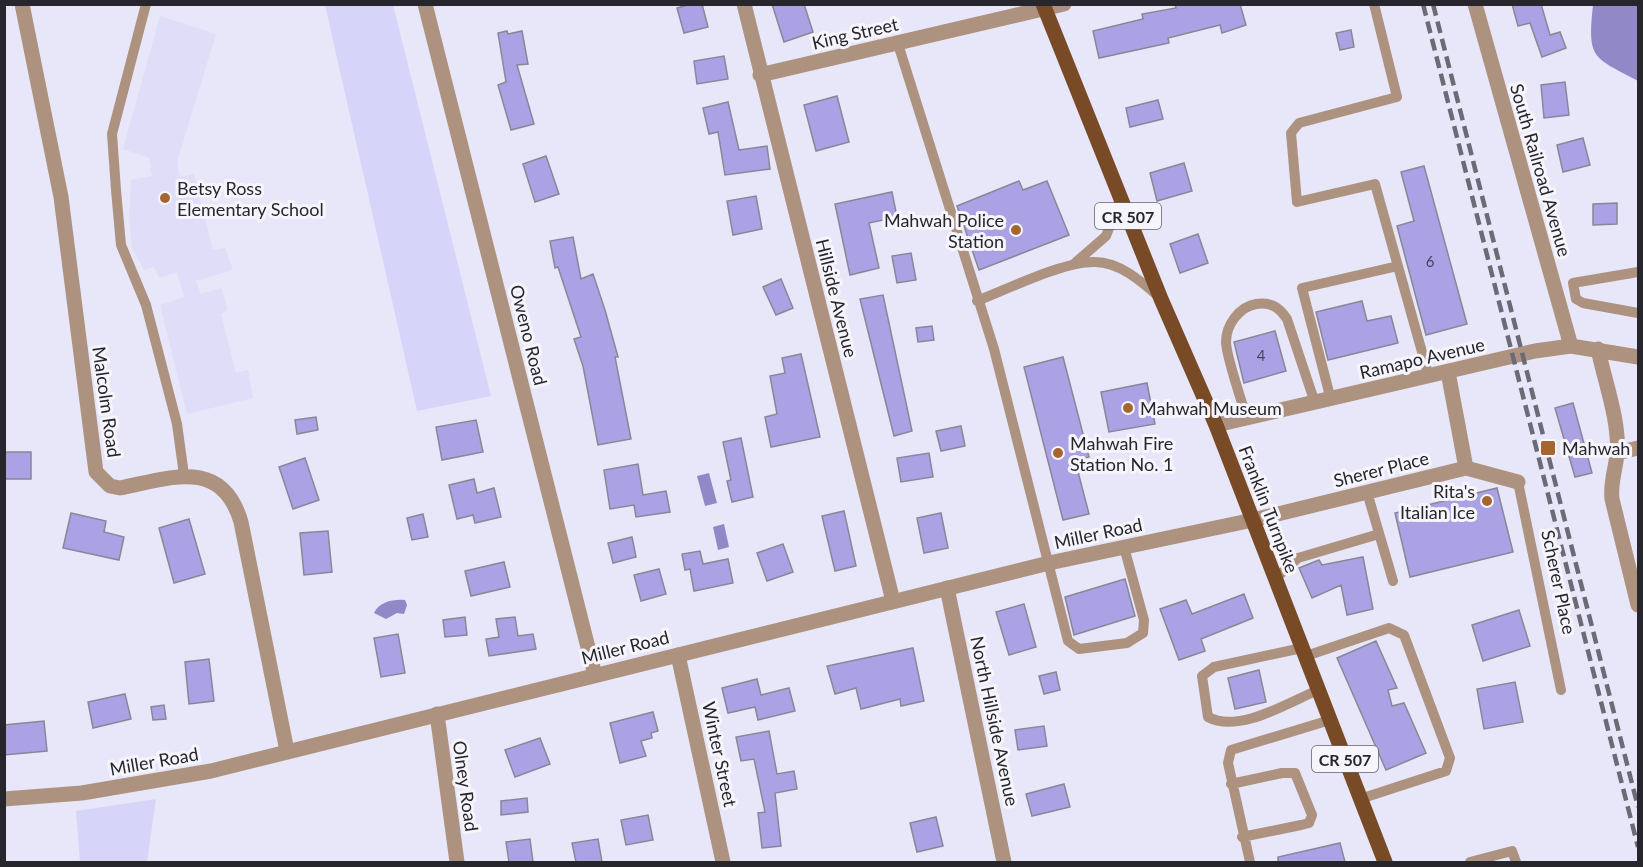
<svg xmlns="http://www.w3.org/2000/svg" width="1643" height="867" font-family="Lato,sans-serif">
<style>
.built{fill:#dfddf7}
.green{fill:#d7d4f9}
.water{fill:#9088c7}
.building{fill:#aaa2e4;stroke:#888797;stroke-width:1.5}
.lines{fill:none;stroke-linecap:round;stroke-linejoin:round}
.service{stroke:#ad927f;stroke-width:10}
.minor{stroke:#ad927f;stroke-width:15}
.tertiary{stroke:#ad927f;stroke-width:15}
.primary{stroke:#784b26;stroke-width:15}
.rail{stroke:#6b6a75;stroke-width:4.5;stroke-dasharray:12 6;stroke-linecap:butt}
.poi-dot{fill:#a5652f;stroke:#f6f5fc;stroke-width:2}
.labels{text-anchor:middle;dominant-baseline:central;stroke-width:6;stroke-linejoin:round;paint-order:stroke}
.number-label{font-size:15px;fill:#48455b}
.shield{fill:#f6f5fc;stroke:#65646b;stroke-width:1.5}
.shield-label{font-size:16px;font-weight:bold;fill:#27262d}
.street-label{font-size:18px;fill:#27262d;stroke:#f6f5fc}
.poi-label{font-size:18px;fill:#27262d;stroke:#f6f5fc;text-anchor:start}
</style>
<rect width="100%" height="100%" fill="#e8e7f9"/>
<path class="built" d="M160,16L216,34L177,162L180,177L194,174L213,250L225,248L233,270L196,281L201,294L221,288L228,310L221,314L236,373L248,370L253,398L187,414L160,305L184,297L177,272L159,278L154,267L144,270L132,248L129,216L131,180L152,176L149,158L123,149Z"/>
<path class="green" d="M325,5H393L491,396L417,411Z
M156,799L147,862H80L76,811Z"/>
<path class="water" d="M1593,5H1638V81C1593,57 1587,60 1593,5Z
M709,473L717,503L705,506L697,476Z
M724,524L729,547L718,550L713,527Z
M405,600L407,605L404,614L397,613L386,619L374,613C379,602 393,599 405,600Z"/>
<path class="building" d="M691,4H702L708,27L684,33L677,8Z
M772,4H804L813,32L784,42Z
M1175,4H1240L1246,25L1222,33L1220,25L1168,38L1169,43L1099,58L1093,31L1143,19L1142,14L1176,8Z
M1512,4H1541L1550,35L1560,32L1566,48L1542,57L1530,23L1518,26Z
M1351,30L1354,47L1340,50L1336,33Z
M507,31L508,34L522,31L528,64L517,65L534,124L511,130L498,85L506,82L498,33Z
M724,56L728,79L697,84L694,61Z
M1565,82L1569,115L1544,118L1541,85Z
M837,96L849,142L816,151L804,105Z
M1158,100L1163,119L1130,127L1126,108Z
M728,102L739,150L767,146L770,169L725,175L718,132L709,134L703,108Z
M1583,138L1590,165L1563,172L1557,145Z
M546,156L559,194L535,202L523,164Z
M1184,163L1192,191L1157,201L1150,173Z
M1424,166L1467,324L1426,335L1397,226L1414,221L1401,172Z
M1019,181L1023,190L1047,181L1069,235L979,270L957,206Z
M892,192L897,217L869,223L879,268L850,275L835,204Z
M756,196L762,229L733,235L727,201Z
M1617,203V224L1593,225V204Z
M1198,234L1208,263L1180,273L1170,244Z
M573,237L581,279L593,274L605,310L618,357H615L631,439L598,445L583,366L574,339L581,337L558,267L555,268L550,241Z
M911,253L916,280L897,283L892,256Z
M781,279L793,308L776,315L763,287Z
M883,295L912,431L894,436L860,299Z
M1362,301L1367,321L1391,316L1398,343L1328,360L1316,312Z
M932,326L934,340L918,342L916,328Z
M1275,331L1286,371L1244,383L1234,342Z
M801,354L820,437L771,447L765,417L777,414L770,376L785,373L782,358Z
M1063,357L1089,457L1075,460L1089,514L1063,520L1024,367Z
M1147,383L1155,424L1109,432L1101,392Z
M1573,403L1592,473L1575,477L1555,408Z
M316,417L318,430L297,434L295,420Z
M476,420L483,452L442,460L436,427Z
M961,426L965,446L941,451L936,431Z
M741,438L753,497L732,502L727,481L731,480L723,442Z
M4,452H31V479H4Z
M929,453L933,477L901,482L897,458Z
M305,458L319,500L293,509L279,467Z
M638,464L643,495L666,491L670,512L636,517L634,505L610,509L604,470Z
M474,479L477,493L494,488L501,517L475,523L473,515L457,519L449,485Z
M1497,488L1513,552L1410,577L1395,513Z
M844,511L856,566L835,571L822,516Z
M71,513L106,521L104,532L124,537L119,560L63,548Z
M941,513L948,548L924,553L917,518Z
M423,514L428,537L412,540L407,518Z
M189,519L205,574L174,583L159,528Z
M328,531L332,572L304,575L300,533Z
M632,537L636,557L613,563L608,543Z
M783,544L793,572L767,581L757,553Z
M700,551L703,564L728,559L733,583L694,591L690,569L685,570L682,554Z
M1363,557L1373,609L1347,615L1341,585L1312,598L1299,568L1319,560L1322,565Z
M504,562L510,587L471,596L465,571Z
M659,569L666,594L641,601L634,575Z
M1125,579L1135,616L1074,635L1065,597Z
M1244,594L1253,618L1201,639L1205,651L1179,660L1160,609L1186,600L1192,614Z
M1024,604L1036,647L1009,655L996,612Z
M1519,610L1530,646L1483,661L1472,625Z
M465,617L467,635L445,637L443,620Z
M515,617L518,636L533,634L536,649L489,656L486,639L499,637L496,619Z
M398,634L405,673L381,677L374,638Z
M1376,641L1397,688L1388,690L1392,706L1404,703L1426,753L1386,770L1337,658Z
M913,648L924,701L901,706L900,699L861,709L856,688L835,694L827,666Z
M209,659L214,701L189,704L185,662Z
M1259,670L1266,702L1235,709L1228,678Z
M1056,672L1060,690L1044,694L1039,676Z
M757,679L761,695L789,688L795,711L758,720L755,707L728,713L722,688Z
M1515,682L1523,722L1484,729L1477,689Z
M125,694L131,719L93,728L88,702Z
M164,705L166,719L153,720L151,707Z
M653,712L658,731L651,733L652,738L641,741L646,756L620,763L610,723Z
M44,721L47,751L4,755V725Z
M1044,726L1047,746L1018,750L1015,730Z
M769,731L777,774L794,771L797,789L775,793L781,846L762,848L758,813L765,812L754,759L741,761L736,737Z
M540,738L550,764L515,777L505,750Z
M1064,784L1070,807L1032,816L1026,794Z
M527,798L528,812L501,815V801Z
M648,815L653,840L626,845L621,820Z
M936,817L943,846L917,852L910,823Z
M530,839L533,862H509L506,842Z
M598,839L602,862H576L572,843Z
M1340,843L1345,862H1278V857Z"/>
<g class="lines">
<path class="service" d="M146,4L112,134L116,190L121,245L146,305L177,424L184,475
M1374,4L1397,97L1299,123L1291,133L1297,202L1375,184L1429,377
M898,44L994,349L1068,641L1079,649L1127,643L1143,633L1144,620L1124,547
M1075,263L1106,236L1121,197
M1638,272L1573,283L1576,299L1583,303L1638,313
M977,301C1008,289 1064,261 1095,262C1120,262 1142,282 1159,297
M1331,400L1302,288L1398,266
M1247,419C1242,402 1226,356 1226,342C1226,325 1239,307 1256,304C1271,302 1279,307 1287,319L1315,403
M1518,482L1561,690
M1367,492L1393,581
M1276,578L1298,558L1379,534
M1302,648L1214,667L1202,676L1208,717C1239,734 1289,702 1318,690
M1306,656L1389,628L1404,635L1450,758L1446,771L1360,799
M1231,784L1282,773H1295L1312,815L1309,823L1301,825L1242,837
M1250,862L1228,763L1231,750L1330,720
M1470,862L1512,851L1516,862"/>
<path class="minor" d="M22,4L61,197L96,472L110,486L120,488C170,478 222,457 241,522L287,751
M425,4L595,675
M744,4L893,601
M1475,4L1571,346
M760,75L1064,4
M1598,349C1604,379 1620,422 1617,453C1616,469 1610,482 1612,499L1638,605
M1448,372L1466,468
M1617,453L1638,448
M1253,520L1466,468L1518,482
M947,588L1004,862
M678,655L723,862
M437,714L457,862"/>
<path class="tertiary" d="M1216,425L1535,351L1571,346L1638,357
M4,799L82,793L211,771L1049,563L1253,520"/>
<path class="primary" d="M1043,4L1161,299L1216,425L1385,862"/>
<path class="rail" d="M1423,4L1638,847
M1433,4L1638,807"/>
</g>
<g class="poi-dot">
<circle cx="165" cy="198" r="6"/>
<circle cx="1016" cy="230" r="6"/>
<circle cx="1128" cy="408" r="6"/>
<rect x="1540" y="440" width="16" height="16" rx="3"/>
<circle cx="1058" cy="453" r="6"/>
<circle cx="1487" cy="501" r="6"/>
</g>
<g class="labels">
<g class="number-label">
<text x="1430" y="261">6</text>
<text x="1261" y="355">4</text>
</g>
<g class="shield">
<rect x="1095" y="203" width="66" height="26" rx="4.5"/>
<rect x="1312" y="746" width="66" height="26" rx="4.5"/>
</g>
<g class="shield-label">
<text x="1128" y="216">CR 507</text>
<text x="1345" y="759">CR 507</text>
</g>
<g class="street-label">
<text transform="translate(855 33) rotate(-13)">King Street</text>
<text transform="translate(1541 170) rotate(74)">South Railroad Avenue</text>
<text transform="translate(837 298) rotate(76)">Hillside Avenue</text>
<text transform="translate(529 335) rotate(76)">Oweno Road</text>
<text transform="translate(1422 358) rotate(-13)">Ramapo Avenue</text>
<text transform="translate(107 402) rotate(82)">Malcolm Road</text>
<text transform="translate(1381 469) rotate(-14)">Sherer Place</text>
<text transform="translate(1269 509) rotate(69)">Franklin Turnpike</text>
<text transform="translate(1098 533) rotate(-12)">Miller Road</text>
<text transform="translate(1559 582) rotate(78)">Scherer Place</text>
<text transform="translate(625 647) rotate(-14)">Miller Road</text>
<text transform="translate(995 721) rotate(78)">North Hillside Avenue</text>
<text transform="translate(720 754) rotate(78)">Winter Street</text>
<text transform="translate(154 761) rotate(-10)">Miller Road</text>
<text transform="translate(466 786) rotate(82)">Olney Road</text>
</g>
<g class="poi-label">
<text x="177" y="188">Betsy Ross<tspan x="177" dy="21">Elementary School</tspan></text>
<text x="1004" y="220" text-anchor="end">Mahwah Police<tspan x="1004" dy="21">Station</tspan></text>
<text x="1140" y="408">Mahwah Museum</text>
<text x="1070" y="443">Mahwah Fire<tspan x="1070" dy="21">Station No. 1</tspan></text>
<text x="1562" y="448">Mahwah</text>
<text x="1475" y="491" text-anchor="end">Rita's<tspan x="1475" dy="21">Italian Ice</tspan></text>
</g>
</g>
<rect width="1643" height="867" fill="none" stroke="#27262d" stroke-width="12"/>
</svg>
